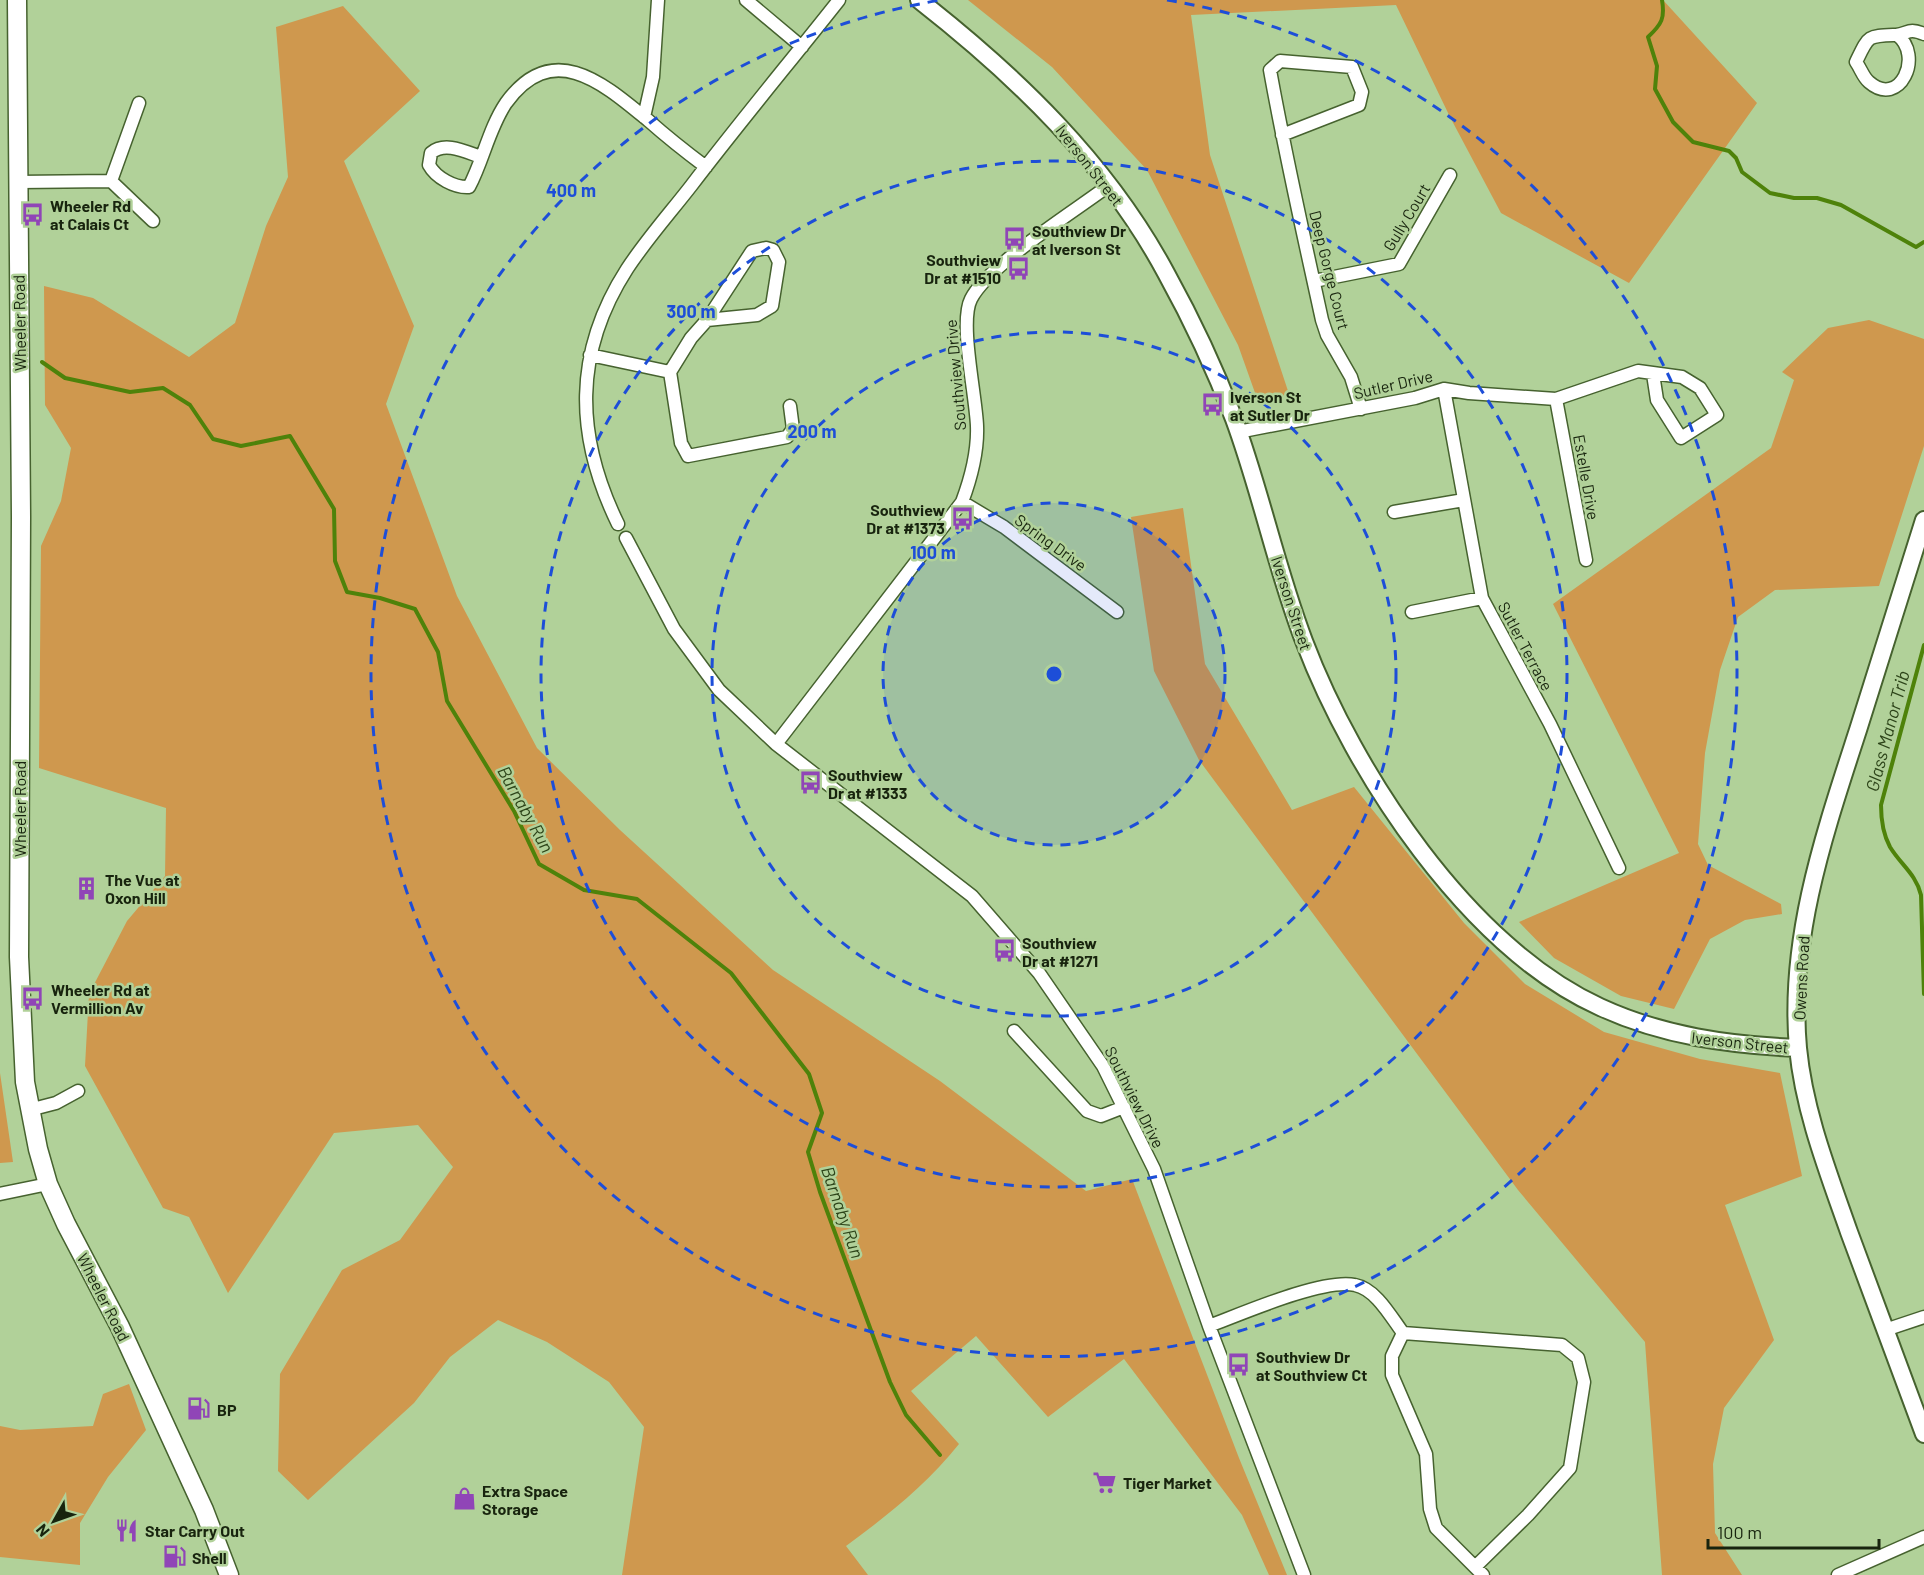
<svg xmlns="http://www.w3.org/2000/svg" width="1924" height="1575" font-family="Barlow,sans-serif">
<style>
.green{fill:#cf984e}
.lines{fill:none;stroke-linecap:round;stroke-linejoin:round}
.stream{stroke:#4e820a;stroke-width:4}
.minor-casing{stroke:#46622f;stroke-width:15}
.tertiary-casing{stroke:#46622f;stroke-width:20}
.secondary-casing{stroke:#46622f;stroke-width:21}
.minor{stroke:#fff;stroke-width:12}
.tertiary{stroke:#fff;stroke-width:16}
.secondary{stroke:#fff;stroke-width:18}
.ring{fill:none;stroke:#1d4ed8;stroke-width:3;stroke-dasharray:10 8}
.labels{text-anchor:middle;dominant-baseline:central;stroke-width:5;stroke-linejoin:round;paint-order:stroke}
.street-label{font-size:16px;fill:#18240e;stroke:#b1d199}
.poi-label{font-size:16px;font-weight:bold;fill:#18240e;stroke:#b1d199;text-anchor:start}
.water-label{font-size:18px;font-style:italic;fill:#2d4419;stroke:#b1d199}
.centre{fill:#1d4ed8;stroke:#b1d199;stroke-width:3}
.ring-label{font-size:18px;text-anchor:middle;font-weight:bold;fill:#1d4ed8;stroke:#b1d199;stroke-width:5;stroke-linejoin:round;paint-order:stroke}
</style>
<rect width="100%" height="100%" fill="#b1d199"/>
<path class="green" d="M968,0H1663L1757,103L1629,283L1501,213L1450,117L1396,5L1191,15L1210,155L1289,394L1259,404L1238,345L1147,170L1052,67Z
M343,6L420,91L344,161L414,326L386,404L457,596L537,748L620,830L773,970L940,1081L1086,1191L1132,1179L1239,1458L1287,1575H1269L1242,1515L1124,1359L1048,1417L976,1336L911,1391L959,1444C926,1485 887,1516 846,1546L868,1575H622L644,1427L609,1382L547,1342L498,1320L450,1357L414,1403L308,1500L278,1471L280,1374L342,1270L400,1240L453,1167L418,1125L334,1133L228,1293L189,1217L163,1208L85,1066L89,994L127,921L165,876L166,808L39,768L41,546L61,501L71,448L45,405L44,286L93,298L189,357L235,323L266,226L288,177L276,27Z
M1869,320L1924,339V446L1879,586L1775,590L1738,617L1720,670L1705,753L1698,844L1708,865L1781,904L1782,914L1745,920L1710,939L1674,1009L1621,996L1554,958L1519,922L1679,853L1553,604L1771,448L1794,380L1782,372L1828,328Z
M1183,508L1205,664L1292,810L1354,787L1464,923L1525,984L1604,1032L1700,1059L1780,1073L1802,1176L1725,1205L1774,1340L1724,1408L1713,1464L1715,1533L1742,1575H1662L1645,1342L1518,1190L1199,760L1154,671L1131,517Z
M0,1073L13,1162L0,1163Z
M129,1384L146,1430L108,1477L80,1523V1565L0,1557V1426L20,1430L93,1426L103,1394Z"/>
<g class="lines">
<path class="stream" d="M1662,0C1665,18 1662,24 1648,37L1657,66L1655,89L1673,122L1693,142L1729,151L1736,158L1742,172L1770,193L1794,198H1817L1841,205L1916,247L1924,242
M42,362L65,378L130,392L163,388L190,405L213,439L241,446L290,436L334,509L335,561L347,592L380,598L415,609L438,652L447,701L514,811L539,864L584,890L637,899L731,973L809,1074L822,1113L808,1152L820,1192L890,1382L906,1415L940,1455
M1924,645L1881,805C1881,819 1883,834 1890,847C1901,865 1916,874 1921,895L1924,994"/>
<defs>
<path id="minor" d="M746,0L802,47
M1897,35C1924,55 1900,109 1869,82C1863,77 1861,69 1856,62C1869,35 1867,36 1896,35C1908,34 1908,27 1924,34
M644,117L653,77L658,0
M1282,135L1359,105L1362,92L1352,67L1280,61L1270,70C1285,154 1304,237 1322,320L1327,335L1351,377L1361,409
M481,157C466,152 445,141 431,153L429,165C436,178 455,188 469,187C483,161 489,128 506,103C553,38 604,84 649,121C667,137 686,152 706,167
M111,181L139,103
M18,182L111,181L153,221
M766,248L773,250L779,262L772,306L757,315L707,320L752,251Z
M1314,281L1399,264L1450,175
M707,320L691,338L670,372L681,443L688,456L787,437L793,429L790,406
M590,355L670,372
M1444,389L1482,598L1550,724L1619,868
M1556,399L1586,560
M1238,432L1415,398L1444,389L1469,393L1556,399L1638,371L1682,377L1700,388L1717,415L1681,438L1657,400L1653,374
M962,502L1004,527L1117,612
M1394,512L1464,500
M618,524C575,436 573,353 627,269C646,240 670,213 691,186C739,123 790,62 839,0
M626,538L674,629L719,690L776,744L972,896L1039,973L1103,1066L1154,1169L1209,1326L1304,1575
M1412,612L1482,598
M776,744L962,502C971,478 978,452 977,426C976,396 959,322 971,299C988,265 1075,211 1108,186
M1014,1031L1087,1111L1101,1116L1124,1107
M29,1110L56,1103L78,1091
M0,1194L48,1184
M1209,1326C1241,1314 1323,1278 1355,1285C1376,1289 1391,1317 1403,1333
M1885,1330L1924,1317
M1403,1333L1562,1345L1578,1358L1584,1382L1570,1468L1528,1515L1475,1567
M1403,1333L1392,1356V1375L1426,1454L1430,1509L1436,1528L1483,1575
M1838,1575L1924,1537"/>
<path id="tertiary" d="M919,0C1016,76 1107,163 1166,273C1192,320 1215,369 1234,419C1261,492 1276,568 1304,641C1354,773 1468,947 1600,1007C1663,1036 1729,1045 1798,1048
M1924,520C1902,590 1880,660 1858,730C1825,832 1788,938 1798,1048C1804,1111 1828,1172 1849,1232C1874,1299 1899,1367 1924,1434"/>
<path id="secondary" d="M17,0L21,517L19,957L25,1082L38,1149L48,1184L66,1224L120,1327L204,1510L229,1575"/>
</defs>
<use href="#minor" class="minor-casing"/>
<use href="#tertiary" class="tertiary-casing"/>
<use href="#secondary" class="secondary-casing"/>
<use href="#minor" class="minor"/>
<use href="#tertiary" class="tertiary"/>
<use href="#secondary" class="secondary"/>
</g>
<circle cx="1054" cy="674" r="171" fill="#1d4ed8" fill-opacity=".12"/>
<g class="ring">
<circle cx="1054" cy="674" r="171"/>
<circle cx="1054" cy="674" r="342"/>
<circle cx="1054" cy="674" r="513"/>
<path d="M1167 0A683 683 0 1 1 941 0"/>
</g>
<defs>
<symbol id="bus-bare" viewBox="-9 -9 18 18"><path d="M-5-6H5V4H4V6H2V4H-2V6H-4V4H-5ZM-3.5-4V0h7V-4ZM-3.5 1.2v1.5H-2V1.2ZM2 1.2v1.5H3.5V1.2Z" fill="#9045b7" stroke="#b1d199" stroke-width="2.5" paint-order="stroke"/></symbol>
<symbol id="building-bare" viewBox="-9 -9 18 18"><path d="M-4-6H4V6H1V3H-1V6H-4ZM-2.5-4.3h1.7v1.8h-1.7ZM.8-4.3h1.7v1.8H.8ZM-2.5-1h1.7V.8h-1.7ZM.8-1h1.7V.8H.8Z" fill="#9045b7" stroke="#b1d199" stroke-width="2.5" paint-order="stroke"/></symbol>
<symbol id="fuel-bare" viewBox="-9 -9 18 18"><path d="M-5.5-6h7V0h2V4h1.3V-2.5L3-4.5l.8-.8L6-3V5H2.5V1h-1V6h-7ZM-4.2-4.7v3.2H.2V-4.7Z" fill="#9045b7" stroke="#b1d199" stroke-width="2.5" paint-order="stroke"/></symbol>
<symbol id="supermarket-bare" viewBox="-9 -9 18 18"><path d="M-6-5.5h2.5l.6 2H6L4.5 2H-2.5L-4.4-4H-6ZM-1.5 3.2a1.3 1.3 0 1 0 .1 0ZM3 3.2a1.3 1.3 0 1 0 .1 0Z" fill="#9045b7" stroke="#b1d199" stroke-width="2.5" paint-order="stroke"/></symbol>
<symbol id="shop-bare" viewBox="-9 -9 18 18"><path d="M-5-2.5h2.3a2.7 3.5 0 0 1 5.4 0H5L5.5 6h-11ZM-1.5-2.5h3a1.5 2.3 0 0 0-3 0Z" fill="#9045b7" stroke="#b1d199" stroke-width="2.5" paint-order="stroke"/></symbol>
<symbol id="restaurant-bare" viewBox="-9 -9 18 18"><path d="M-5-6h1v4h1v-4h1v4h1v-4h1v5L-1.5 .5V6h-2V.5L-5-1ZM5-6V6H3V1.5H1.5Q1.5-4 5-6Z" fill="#9045b7" stroke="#b1d199" stroke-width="2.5" paint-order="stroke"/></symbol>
</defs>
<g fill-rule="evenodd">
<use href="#bus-bare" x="16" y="198" width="33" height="33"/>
<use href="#bus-bare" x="998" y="222" width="33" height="33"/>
<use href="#bus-bare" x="1002" y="252" width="33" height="33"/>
<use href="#bus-bare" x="1196" y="388" width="33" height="33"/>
<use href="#bus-bare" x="946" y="502" width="33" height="33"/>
<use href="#bus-bare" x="794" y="766" width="33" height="33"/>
<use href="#building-bare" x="70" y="872" width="33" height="33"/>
<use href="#bus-bare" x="988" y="934" width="33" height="33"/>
<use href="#bus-bare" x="16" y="982" width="33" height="33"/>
<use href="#bus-bare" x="1222" y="1348" width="33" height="33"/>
<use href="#fuel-bare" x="182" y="1392" width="33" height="33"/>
<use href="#supermarket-bare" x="1088" y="1466" width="33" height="33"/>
<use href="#shop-bare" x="448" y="1482" width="33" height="33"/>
<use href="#restaurant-bare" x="110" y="1514" width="33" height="33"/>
<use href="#fuel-bare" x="158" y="1540" width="33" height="33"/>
</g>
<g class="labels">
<g class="street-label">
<text transform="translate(1090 165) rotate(52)">Iverson Street</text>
<text transform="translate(1406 217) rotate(-59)">Gully Court</text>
<text transform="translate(1330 270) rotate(76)">Deep Gorge Court</text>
<text transform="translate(19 323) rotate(-91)">Wheeler Road</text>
<text transform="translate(955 375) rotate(-95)">Southview Drive</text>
<text transform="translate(1393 384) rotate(-13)">Sutler Drive</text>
<text transform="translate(1587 477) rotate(80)">Estelle Drive</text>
<text transform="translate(1051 542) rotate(36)">Spring Drive</text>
<text transform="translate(1292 603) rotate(72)">Iverson Street</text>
<text transform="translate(1526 646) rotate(62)">Sutler Terrace</text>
<text transform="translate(19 809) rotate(-90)">Wheeler Road</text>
<text transform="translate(1801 978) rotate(-87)">Owens Road</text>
<text transform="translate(1740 1042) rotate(6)">Iverson Street</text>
<text transform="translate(1135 1097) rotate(63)">Southview Drive</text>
<text transform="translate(104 1297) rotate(63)">Wheeler Road</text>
</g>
<g class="poi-label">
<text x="50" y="205">Wheeler Rd<tspan x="50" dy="18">at Calais Ct</tspan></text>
<text x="1032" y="230">Southview Dr<tspan x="1032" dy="18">at Iverson St</tspan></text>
<text x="1001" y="259" text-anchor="end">Southview<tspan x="1001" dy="18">Dr at #1510</tspan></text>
<text x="1230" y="396">Iverson St<tspan x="1230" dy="18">at Sutler Dr</tspan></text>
<text x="945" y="509" text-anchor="end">Southview<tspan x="945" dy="18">Dr at #1373</tspan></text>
<text x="828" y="774">Southview<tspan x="828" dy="18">Dr at #1333</tspan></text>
<text x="105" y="879">The Vue at<tspan x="105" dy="18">Oxon Hill</tspan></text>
<text x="1022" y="942">Southview<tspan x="1022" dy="18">Dr at #1271</tspan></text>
<text x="51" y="989">Wheeler Rd at<tspan x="51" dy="18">Vermillion Av</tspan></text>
<text x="1256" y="1356">Southview Dr<tspan x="1256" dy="18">at Southview Ct</tspan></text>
<text x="217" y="1409">BP</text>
<text x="1123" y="1482">Tiger Market</text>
<text x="482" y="1490">Extra Space<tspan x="482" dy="18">Storage</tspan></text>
<text x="145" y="1530">Star Carry Out</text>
<text x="192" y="1557">Shell</text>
</g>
<g class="water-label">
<text transform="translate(1887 731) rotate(-75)">Glass Manor Trib</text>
<text transform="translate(526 809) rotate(61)">Barnaby Run</text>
<text transform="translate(843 1212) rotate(71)">Barnaby Run</text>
</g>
</g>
<circle cx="1054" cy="674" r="9" class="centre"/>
<g class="ring-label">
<text x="571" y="197">400 m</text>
<text x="691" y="318">300 m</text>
<text x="812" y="438">200 m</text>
<text x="933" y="559">100 m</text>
</g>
<g transform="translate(54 1521) rotate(230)" stroke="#b1d199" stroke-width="4.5" paint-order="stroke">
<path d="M0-4.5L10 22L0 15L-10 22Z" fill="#18240e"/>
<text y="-9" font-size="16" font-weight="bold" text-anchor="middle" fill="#18240e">N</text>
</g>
<path d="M1708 1539v9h171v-9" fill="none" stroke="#18240e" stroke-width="3"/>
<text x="1717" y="1539" font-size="18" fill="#18240e" stroke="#b1d199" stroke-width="4.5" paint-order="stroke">100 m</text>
</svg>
